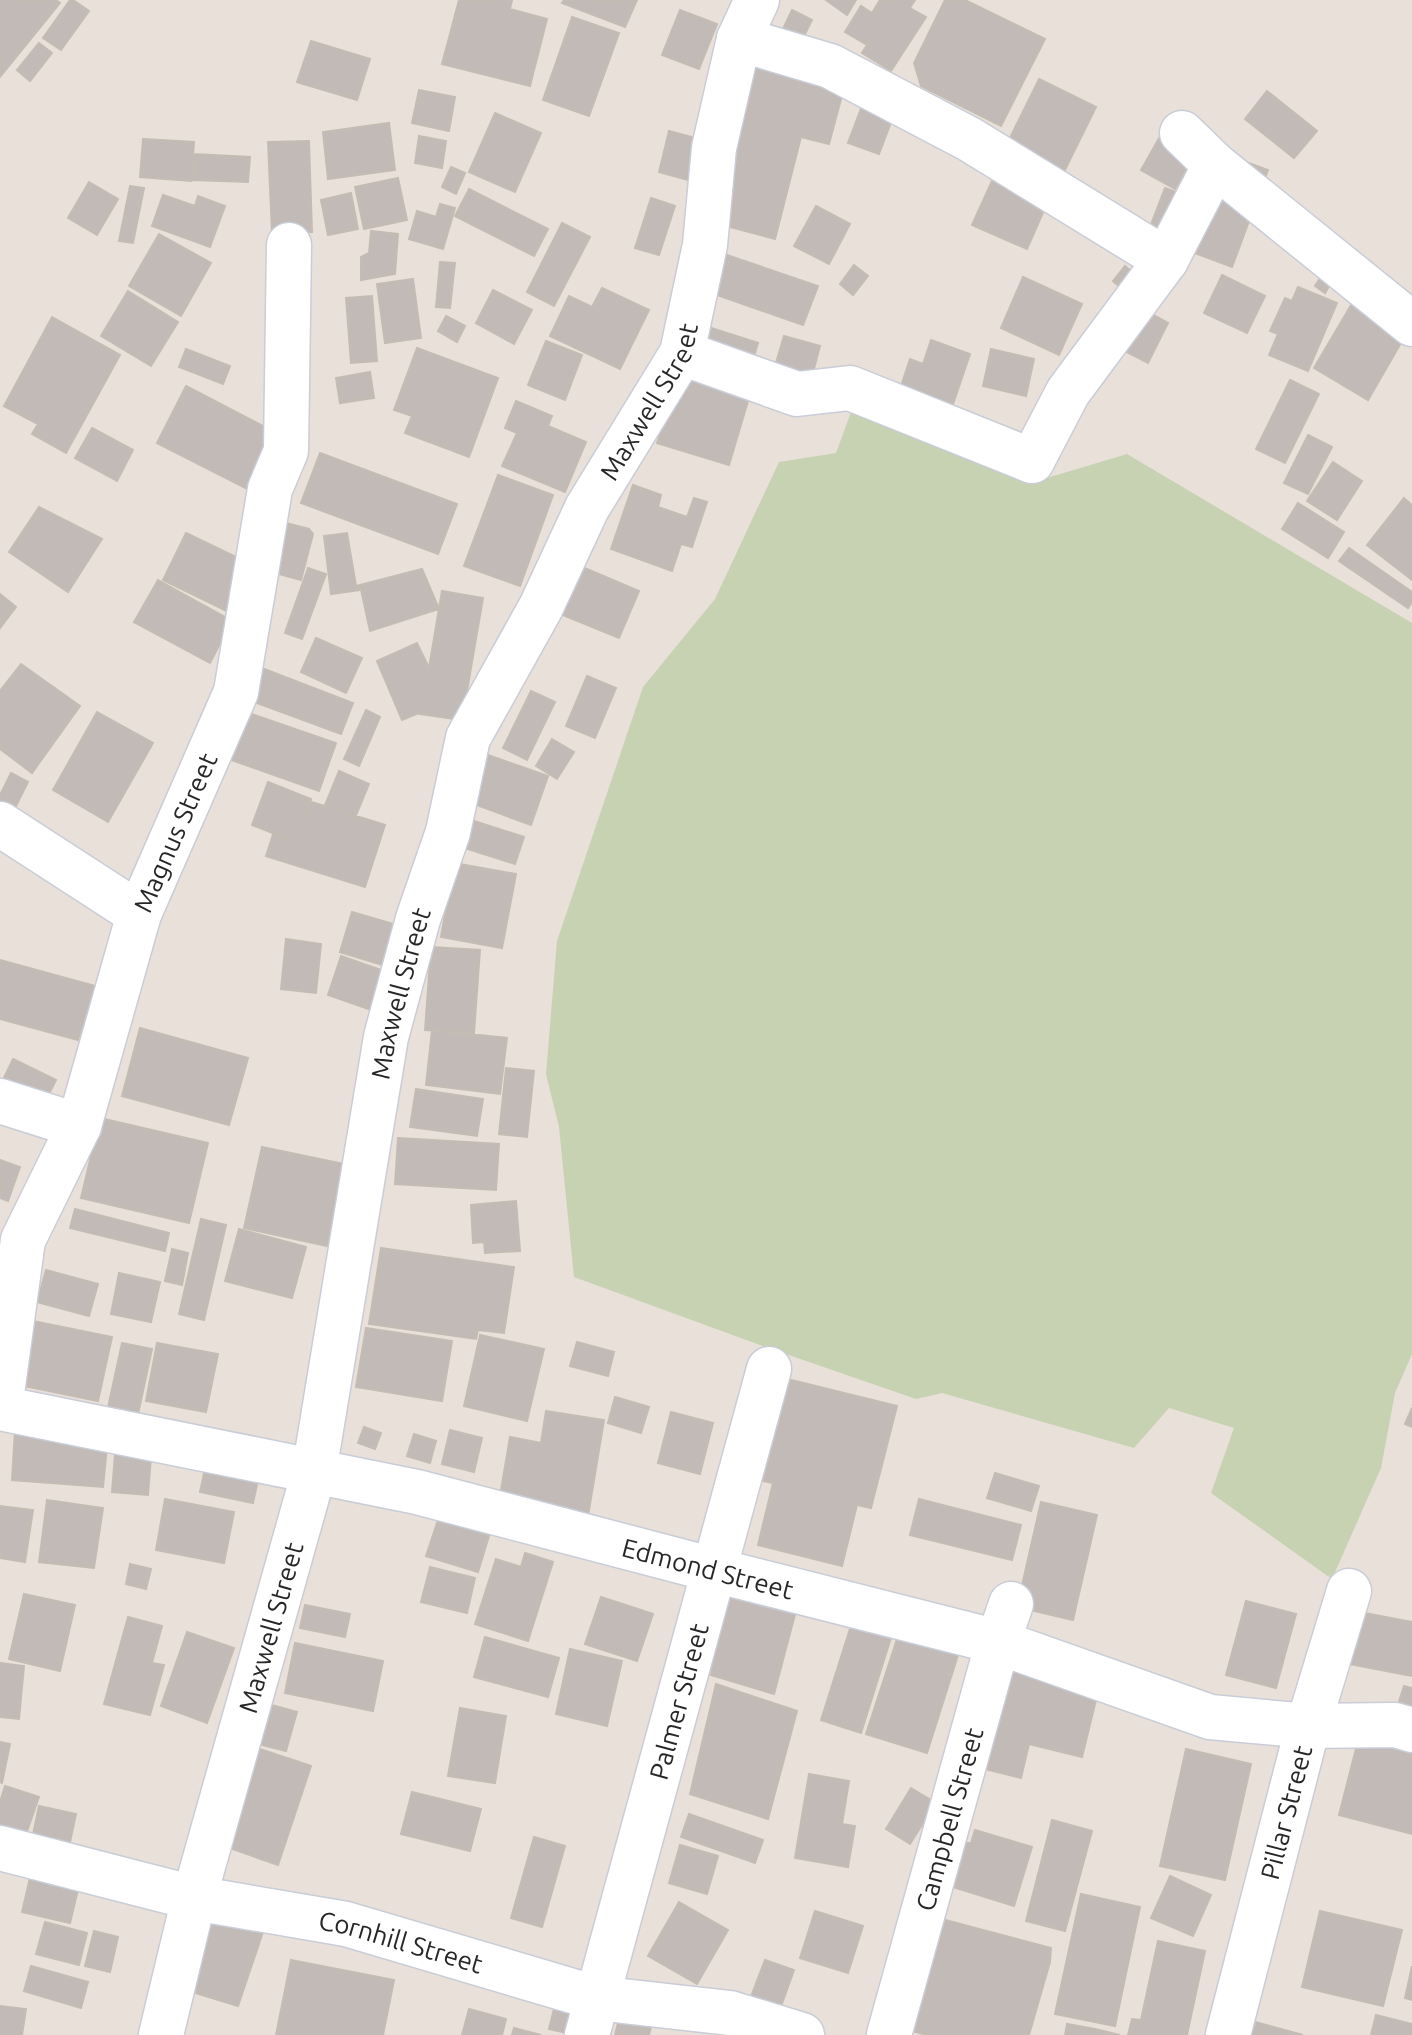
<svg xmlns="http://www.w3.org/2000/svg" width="1412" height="2035" font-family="Ubuntu,sans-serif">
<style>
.cemetery{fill:#c6d2b2}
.building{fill:#c1bab6;stroke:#c4bcb3;stroke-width:2}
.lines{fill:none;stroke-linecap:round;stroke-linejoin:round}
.street-casing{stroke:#c8cdd8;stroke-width:47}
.street{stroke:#fff;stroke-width:44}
.labels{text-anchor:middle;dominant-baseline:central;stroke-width:6;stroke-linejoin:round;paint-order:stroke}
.street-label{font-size:26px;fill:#272727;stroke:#fff}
</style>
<rect width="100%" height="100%" fill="#e9e0d9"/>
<path class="cemetery" d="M854,404L1027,484L1127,454L1412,623V1354L1395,1393L1381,1468L1332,1579L1211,1493L1234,1428L1169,1408L1134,1448L942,1393L916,1399L760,1345L574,1277L559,1127L546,1074L557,941L643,687L715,599L779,462L836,453Z"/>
<path class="building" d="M0,0H56L60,3L0,77Z
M70,0H73L89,11L61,50L43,38Z
M459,0H512L510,9L547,19L530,86L442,64Z
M564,0H637L625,27L562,3Z
M826,0H856L847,15Z
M880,0H915L910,8L926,17L891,71L862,53L867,45L845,32L861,6L872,13Z
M945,0H965L1045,39L1001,126L921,86L914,63Z
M680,10L717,24L699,69L662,55Z
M792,10L812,20L801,42L781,33Z
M572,17L619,33L589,116L543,100Z
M311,41L370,59L357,100L297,82Z
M39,43L52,53L30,81L17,70Z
M755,67L844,88L829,144L801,137L775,239L715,223Z
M1039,79L1096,107L1063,174L1006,146Z
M419,90L455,97L449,131L412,123Z
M1267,91L1317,131L1294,158L1245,119Z
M865,98L896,109L879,154L848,143Z
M495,113L541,133L515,192L469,172Z
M1171,117L1205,136L1175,189L1141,170Z
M389,123L395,170L328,179L323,132Z
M669,131L710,142L699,183L659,172Z
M419,136L446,141L442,168L415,163Z
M143,139L194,142L191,181L140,177Z
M309,141L312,232L272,233L268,142Z
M1203,146L1268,170L1232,267L1147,235L1165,188L1185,195Z
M1006,150L1060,174L1027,249L972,225Z
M194,154L250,157L248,182L193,180Z
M451,167L465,173L456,194L442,187Z
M398,178L407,220L364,229L355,187Z
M89,182L118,199L97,235L68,218Z
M130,186L144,188L133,243L119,241Z
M469,189L548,229L534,256L455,216Z
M351,193L358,229L328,235L321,200Z
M163,195L195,206L198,196L225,206L210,247L152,226Z
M651,198L675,206L659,255L635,248Z
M440,204L455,208L443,249L409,239L417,211L436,217Z
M816,206L850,224L829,264L794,246Z
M562,223L590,237L554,306L527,292Z
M371,231L398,234L395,274L361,280V257L369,253Z
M159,234L211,263L181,316L129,286Z
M721,253L818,286L803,325L708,292Z
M440,262L455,263L450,308L436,307Z
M854,265L868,276L853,295L840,284Z
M1125,266L1139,278L1127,293L1113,281Z
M1326,269L1331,283L1325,293L1315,286Z
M1222,275L1265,296L1247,333L1204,313Z
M1023,277L1082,304L1059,355L1001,328Z
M413,279L421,338L385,343L377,284Z
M1298,287L1337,303L1308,371L1269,355L1278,334L1270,331L1285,298L1292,301Z
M602,288L649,310L620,369L550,336L569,296L592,307Z
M493,290L532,310L514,344L476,323Z
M128,291L178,322L151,366L101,336Z
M372,296L377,361L351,363L346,298Z
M1118,296L1168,323L1148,363L1097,337Z
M1353,302L1406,334L1368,400L1314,368Z
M446,316L465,326L457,342L438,331Z
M52,317L120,355L66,453L32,434L38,424L4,406Z
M705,326L758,343L751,366L698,349Z
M784,336L820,346L810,384L773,373Z
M931,340L970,354L950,413L898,395L910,359L923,364Z
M546,341L582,355L565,400L528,385Z
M417,348L498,378L469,457L405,433L412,416L394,410Z
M186,349L230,366L223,384L179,367Z
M991,349L1034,359L1026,396L983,386Z
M680,370L751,391L729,465L657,443Z
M370,372L374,398L340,403L336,378Z
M1290,380L1319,394L1285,463L1256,449Z
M186,386L288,439L259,495L157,443Z
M516,401L552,416L548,426L586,442L565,492L502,466L517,433L505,428Z
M92,428L133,450L117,481L75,458Z
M1308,435L1332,447L1308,494L1284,483Z
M320,453L457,504L438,554L301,503Z
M1333,462L1362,481L1337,520L1307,501Z
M498,475L553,495L520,586L464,566Z
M633,485L661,495L658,507L687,517L694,498L707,502L692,547L681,544L672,571L611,549Z
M1404,498L1412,505V580L1367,545Z
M1298,503L1344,532L1328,558L1282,529Z
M39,507L102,539L68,592L9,552Z
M286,523L309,529L313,534L301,580L272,572Z
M186,533L265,571L243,619L163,580Z
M347,533L356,586L360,585L359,590L331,594L324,536Z
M1349,548L1412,592V602L1408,608L1339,561Z
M568,561L639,591L619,638L548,609Z
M308,568L326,574L302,639L285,633Z
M422,569L439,609L370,631L360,585Z
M158,580L232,621L210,663L134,622Z
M442,591L483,598L462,720L420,714L421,712L402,720L377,661L417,643L429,668Z
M0,594L16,607L0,628Z
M316,638L362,658L346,693L301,672Z
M21,664L80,706L32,773L0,749V691Z
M259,667L353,703L341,734L246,699Z
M587,676L616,688L595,738L566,726Z
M531,691L555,702L527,760L503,748Z
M240,710L336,743L319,791L223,757Z
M366,710L380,717L359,766L344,759Z
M97,712L153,743L108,822L53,790Z
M552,739L574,752L557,779L536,766Z
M488,755L548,776L531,825L471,803Z
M339,771L369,784L337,861L307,849Z
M11,773L28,782L12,814L0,808V795Z
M268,782L311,799L295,842L252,825Z
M286,794L385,825L365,887L266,856Z
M474,821L524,837L515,864L465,848Z
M454,863L516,874L502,948L441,937Z
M352,912L400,926L389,967L340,952Z
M286,939L321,944L316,993L281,989Z
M431,947L480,950L474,1033L425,1030Z
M341,956L407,979L394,1018L328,995Z
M0,960L95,986L78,1040L0,1019Z
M140,1028L248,1058L229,1125L122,1096Z
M432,1030L507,1038L500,1094L426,1085Z
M13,1059L56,1080L38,1116L0,1086Z
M506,1068L534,1071L527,1137L499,1134Z
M416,1089L483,1099L477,1136L410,1127Z
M100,1118L208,1143L189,1223L81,1198Z
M398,1138L499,1144L496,1190L395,1184Z
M262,1147L344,1164L327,1246L244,1228Z
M0,1160L20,1167L8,1201L0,1198Z
M516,1201L520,1251L485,1253L484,1242L473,1243L471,1205Z
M75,1209L169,1233L165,1251L70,1228Z
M201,1219L226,1225L204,1320L179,1314Z
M239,1229L306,1247L292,1298L225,1281Z
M381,1248L514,1267L504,1333L478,1330L476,1339L369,1324Z
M172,1249L188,1253L182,1285L165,1281Z
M46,1270L98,1284L89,1316L37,1302Z
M119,1273L160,1282L151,1322L111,1314Z
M28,1320L112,1337L98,1401L14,1384Z
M366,1328L452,1341L442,1401L356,1387Z
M480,1335L544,1349L527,1421L464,1406Z
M577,1342L614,1352L608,1376L570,1366Z
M122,1343L152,1349L137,1419L107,1412Z
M157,1343L218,1354L206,1412L146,1401Z
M779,1377L897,1406L871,1508L857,1505L842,1566L758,1545L773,1483L754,1479Z
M615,1397L649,1407L641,1433L608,1423Z
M1412,1408V1427L1405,1424Z
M546,1411L604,1420L587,1522L498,1508L510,1437L541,1443Z
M671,1412L713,1423L700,1474L658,1463Z
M364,1427L381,1433L375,1449L358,1443Z
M15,1430L108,1437L103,1487L12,1480Z
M450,1430L482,1438L474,1472L442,1464Z
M414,1434L436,1441L430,1463L407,1456Z
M116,1441L152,1444L148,1495L112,1492Z
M205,1469L258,1480L253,1503L200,1492Z
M995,1473L1039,1486L1031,1511L987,1498Z
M165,1499L234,1512L224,1563L156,1550Z
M919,1499L1021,1525L1012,1560L910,1535Z
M47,1500L103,1508L94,1568L39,1562Z
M1041,1502L1097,1515L1073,1620L1017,1607Z
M0,1506L33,1510L25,1562L0,1558Z
M438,1520L489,1536L478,1572L426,1556Z
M525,1553L553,1562L528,1641L475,1624L496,1559L521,1567Z
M130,1564L151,1569L146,1589L126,1584Z
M430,1567L475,1578L467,1613L421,1602Z
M726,1590L798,1603L774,1694L711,1675Z
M24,1594L75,1605L60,1671L9,1659Z
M601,1597L653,1614L637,1661L585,1644Z
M1246,1601L1296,1614L1276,1688L1226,1675Z
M305,1605L350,1614L345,1637L300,1628Z
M1354,1611L1412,1622V1676L1344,1663Z
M855,1613L895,1625L861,1733L821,1720Z
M128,1617L162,1626L152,1663L164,1665L150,1715L104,1704Z
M187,1632L234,1648L207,1723L161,1706Z
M899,1633L959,1652L927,1753L866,1734Z
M485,1637L559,1658L548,1697L474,1677Z
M295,1643L383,1661L373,1711L285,1693Z
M570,1649L622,1661L607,1726L556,1714Z
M987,1660L1099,1688L1082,1757L1029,1744L1021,1778L961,1763Z
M0,1663L24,1666L19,1719L0,1717Z
M716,1684L797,1711L768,1819L690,1794Z
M1404,1686L1412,1688V1719L1395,1714Z
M257,1701L297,1712L286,1751L246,1741Z
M460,1708L506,1716L495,1783L448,1776Z
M1360,1733L1412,1747V1834L1339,1815Z
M0,1742L10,1744L2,1783L0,1782Z
M251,1746L311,1766L278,1865L218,1844Z
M1186,1749L1251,1764L1225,1880L1160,1866Z
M809,1774L849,1781L842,1824L855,1826L848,1867L795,1858Z
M5,1786L39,1797L23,1843L0,1835V1802Z
M911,1788L936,1803L910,1844L886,1829Z
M412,1792L481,1809L470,1851L401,1834Z
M39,1806L76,1814L67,1856L30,1848Z
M689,1814L763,1840L755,1863L681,1837Z
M1052,1820L1092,1831L1065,1931L1026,1921Z
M975,1830L1032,1847L1014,1906L950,1886L963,1843H971Z
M534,1837L565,1846L542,1927L511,1918Z
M680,1845L718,1856L707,1894L669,1883Z
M33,1865L81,1877L70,1923L22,1912Z
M1170,1876L1211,1895L1193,1936L1151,1918Z
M1081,1894L1140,1907L1115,2026L1055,2014Z
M216,1897L269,1914L238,2006L186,1990Z
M679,1902L728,1930L697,1984L648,1956Z
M815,1911L863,1926L848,1973L800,1958Z
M1320,1911L1402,1930L1383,2006L1302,1987Z
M934,1917L1051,1948L1050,1962L1029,2035H927L904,2029Z
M45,1922L87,1933L79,1965L36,1954Z
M94,1931L118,1937L110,1972L85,1966Z
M1158,1941L1205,1951L1187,2035H1128L1132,2019L1141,2020Z
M291,1960L394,1980L383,2035H276Z
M765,1960L794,1970L776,2020L746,2010Z
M31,1966L88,1982L81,2008L24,1991Z
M1412,1966V2000L1405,1998Z
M558,1993L591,2001L576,2035L549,2029Z
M0,2006L26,2009L22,2035H0Z
M469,2009L506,2019L502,2035H462Z
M1376,2015L1412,2024V2035H1371Z
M619,2019L651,2027L649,2035H615Z
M1255,2022L1303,2035H1251Z
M1067,2024L1095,2029L1120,2035H1065Z
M514,2028L541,2035H512Z"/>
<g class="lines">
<defs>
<g id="street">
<path d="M739,39L830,66L969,139L1166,260"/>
<path d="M1182,133L1215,165L1412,324"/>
<path d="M682,353L797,394L850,388L1032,461L1068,392L1166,260L1215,165"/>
<path d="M0,824L139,914"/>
<path d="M0,1101L79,1126"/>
<path id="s1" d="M0,1408L417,1492L714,1570L998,1642L1210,1717L1308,1726L1395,1725L1412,1730"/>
<path id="s2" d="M0,1408L23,1240L79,1126L139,914L236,692L270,489L286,451L289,245"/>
<path id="s3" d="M0,1848L194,1898L346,1924L596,1998L730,2013L802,2035"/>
<path id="s4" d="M161,2035L194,1898L314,1472L386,1037L418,919L448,832L468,738L541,607L587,508L682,353L705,245L714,148L739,39L757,0"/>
<path id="s5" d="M587,2035L769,1369"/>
<path id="s6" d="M889,2035L998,1642L1011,1604"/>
<path id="s7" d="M1228,2035L1308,1726L1349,1591"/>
</g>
</defs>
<use href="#street" class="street-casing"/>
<use href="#street" class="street"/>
</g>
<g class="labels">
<g class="street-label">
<text stroke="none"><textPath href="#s4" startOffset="1718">Maxwell Street</textPath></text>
<text stroke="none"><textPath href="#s2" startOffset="606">Magnus Street</textPath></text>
<text stroke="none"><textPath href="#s4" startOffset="1070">Maxwell Street</textPath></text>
<text stroke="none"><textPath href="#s1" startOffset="726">Edmond Street</textPath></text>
<text stroke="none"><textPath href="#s4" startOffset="422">Maxwell Street</textPath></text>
<text stroke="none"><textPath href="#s5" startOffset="346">Palmer Street</textPath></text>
<text stroke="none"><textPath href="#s7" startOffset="230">Pillar Street</textPath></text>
<text stroke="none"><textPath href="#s6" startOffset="224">Campbell Street</textPath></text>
<text stroke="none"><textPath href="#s3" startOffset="412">Cornhill Street</textPath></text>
</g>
</g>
</svg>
